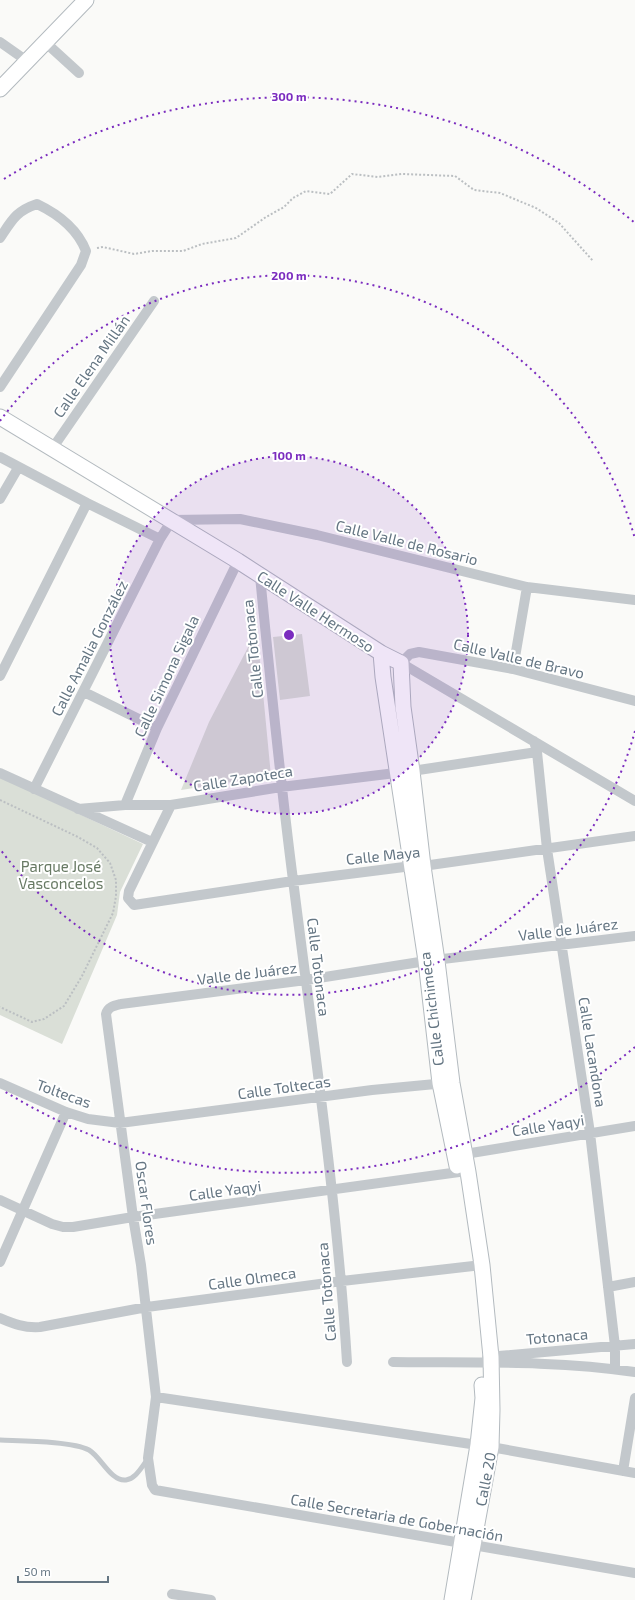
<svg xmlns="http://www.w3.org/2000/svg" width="635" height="1600" font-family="'Exo 2',sans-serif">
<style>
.green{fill:#dadfd7}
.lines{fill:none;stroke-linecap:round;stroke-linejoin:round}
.secondary-casing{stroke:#b3babf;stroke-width:17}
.path{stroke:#bbbfc2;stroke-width:2;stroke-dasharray:2 2;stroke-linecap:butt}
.lane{stroke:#c3c8cc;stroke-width:5}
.street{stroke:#c3c8cc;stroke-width:10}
.secondary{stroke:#fff;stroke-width:15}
.ring{fill:none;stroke:#7b2cbf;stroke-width:2;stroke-dasharray:2 4}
.labels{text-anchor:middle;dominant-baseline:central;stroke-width:4;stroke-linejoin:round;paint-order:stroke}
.street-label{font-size:15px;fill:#657683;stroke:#fff}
.park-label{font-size:15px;fill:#687a64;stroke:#fff}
.centre{fill:#7b2cbf;stroke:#fff;stroke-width:2}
.ring-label{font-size:12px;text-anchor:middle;font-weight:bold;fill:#7b2cbf;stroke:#fff;stroke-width:4;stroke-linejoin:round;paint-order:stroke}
</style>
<rect width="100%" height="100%" fill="#fafaf8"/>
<path class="green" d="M257,630L271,776L181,790L209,722Z
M302,634L310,696L280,700L273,637Z
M0,777L143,844L120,892L117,915L62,1044L0,1015Z"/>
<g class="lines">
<defs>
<path id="secondary" d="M0,89L86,0
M0,417L238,561L381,653L401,663L403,707L412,771L423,866L437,961L452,1083L468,1172L482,1265L491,1357L492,1410L491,1447L463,1600
M381,653L383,677L426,961L440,1083L457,1166
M452,1600L478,1445L483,1398L482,1385"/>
</defs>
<use href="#secondary" class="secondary-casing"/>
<path class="path" d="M97,248L103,247L134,254L152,251H183L202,244L236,238L266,217L284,207L293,198L306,191L330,194L352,174L378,177L402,174L455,176L474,190L500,193L536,208L559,223L593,261
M0,800L78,837L97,848L110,863L116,880V896L113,913L82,976L64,1006L44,1019L32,1022L0,1007"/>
<path class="lane" d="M0,1440C21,1441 72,1441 89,1450C101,1457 111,1482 126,1480C136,1479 142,1466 148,1459"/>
<path class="street" d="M0,42L27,61
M45,42L79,73
M0,238C12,220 16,211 37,204C58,214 77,228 86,251L81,265L0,387
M52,449L154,301
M0,457L87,503L160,539
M0,499L18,468
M260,576C270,678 280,779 293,880C313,1040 337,1201 347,1362
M513,669L527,587
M0,676L87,503
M84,692L157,728
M635,701L513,669L419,652L410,654L401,663L635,801
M534,741L537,752L547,849L590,1133L615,1346V1369
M0,773L152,842
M34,789L160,539L172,520L240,519L317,535L527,587L635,600
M125,805L157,728L238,561
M171,805L129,891L128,898L134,905L293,881L412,866H423L635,836
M78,809L125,805H171L281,787L412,771L537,752
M635,936L426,961L306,980L121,1004C113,1006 108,1007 106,1014L133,1217L141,1265L156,1397L148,1458L152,1485L155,1490L635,1573
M0,1083L66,1112L88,1119L120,1123L372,1090L446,1083
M465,1154L635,1126
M0,1200L52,1224L63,1227H73L133,1217L459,1172
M0,1262L66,1112
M608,1287L635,1282
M0,1318C14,1324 24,1328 40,1327L147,1307L342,1281L482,1265
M487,1357L635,1344
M393,1362C473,1363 555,1360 635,1372
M156,1397L491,1447L635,1473
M623,1471L635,1398
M172,1594L211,1600"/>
<use href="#secondary" class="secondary"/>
</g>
<circle cx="289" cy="635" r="179" fill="#7b2cbf" fill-opacity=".12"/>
<g class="ring">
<circle cx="289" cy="635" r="179"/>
<path d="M635 731A359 359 0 0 1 0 849M0 421A359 359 0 0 1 635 539"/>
<path d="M635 1047A538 538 0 0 1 4 1091M4 179A538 538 0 0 1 635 223"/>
</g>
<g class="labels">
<g class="street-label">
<text transform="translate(91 366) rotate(-55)">Calle Elena Millán</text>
<text transform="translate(407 542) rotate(14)">Calle Valle de Rosario</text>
<text transform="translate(316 611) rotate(33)">Calle Valle Hermoso</text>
<text transform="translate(89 648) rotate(-63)">Calle Amalia González</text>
<text transform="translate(252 649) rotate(-96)">Calle Totonaca</text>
<text transform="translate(519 658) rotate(13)">Calle Valle de Bravo</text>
<text transform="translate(166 676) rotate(-65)">Calle Simona Sigala</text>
<text transform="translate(243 778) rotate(-9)">Calle Zapoteca</text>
<text transform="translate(383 855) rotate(-6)">Calle Maya</text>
<text transform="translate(568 929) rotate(-7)">Valle de Juárez</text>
<text transform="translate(319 967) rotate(83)">Calle Totonaca</text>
<text transform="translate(247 973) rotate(-7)">Valle de Juárez</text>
<text transform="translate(431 1009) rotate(-97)">Calle Chichimeca</text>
<text transform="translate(593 1052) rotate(81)">Calle Lacandona</text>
<text transform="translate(284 1087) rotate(-8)">Calle Toltecas</text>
<text transform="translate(64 1093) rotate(20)">Toltecas</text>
<text transform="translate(548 1125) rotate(-9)">Calle Yaqyi</text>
<text transform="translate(225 1190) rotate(-8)">Calle Yaqyi</text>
<text transform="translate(147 1203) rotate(82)">Oscar Flores</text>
<text transform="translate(252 1278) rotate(-8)">Calle Olmeca</text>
<text transform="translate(326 1292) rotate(-95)">Calle Totonaca</text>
<text transform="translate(557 1336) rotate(-5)">Totonaca</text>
<text transform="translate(485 1479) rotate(-79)">Calle 20</text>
<text transform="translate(397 1517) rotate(10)">Calle Secretaria de Gobernación</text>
</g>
<g class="park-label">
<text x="61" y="866">Parque José<tspan x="61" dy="17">Vasconcelos</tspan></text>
</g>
</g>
<circle cx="289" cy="635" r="6" class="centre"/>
<g class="ring-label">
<text x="289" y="101">300 m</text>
<text x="289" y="280">200 m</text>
<text x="289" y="460">100 m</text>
</g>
<path d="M18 1576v6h90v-6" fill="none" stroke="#657683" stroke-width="2"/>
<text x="24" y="1576" font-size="12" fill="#657683" stroke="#ffffff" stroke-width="3" paint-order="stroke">50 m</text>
</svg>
